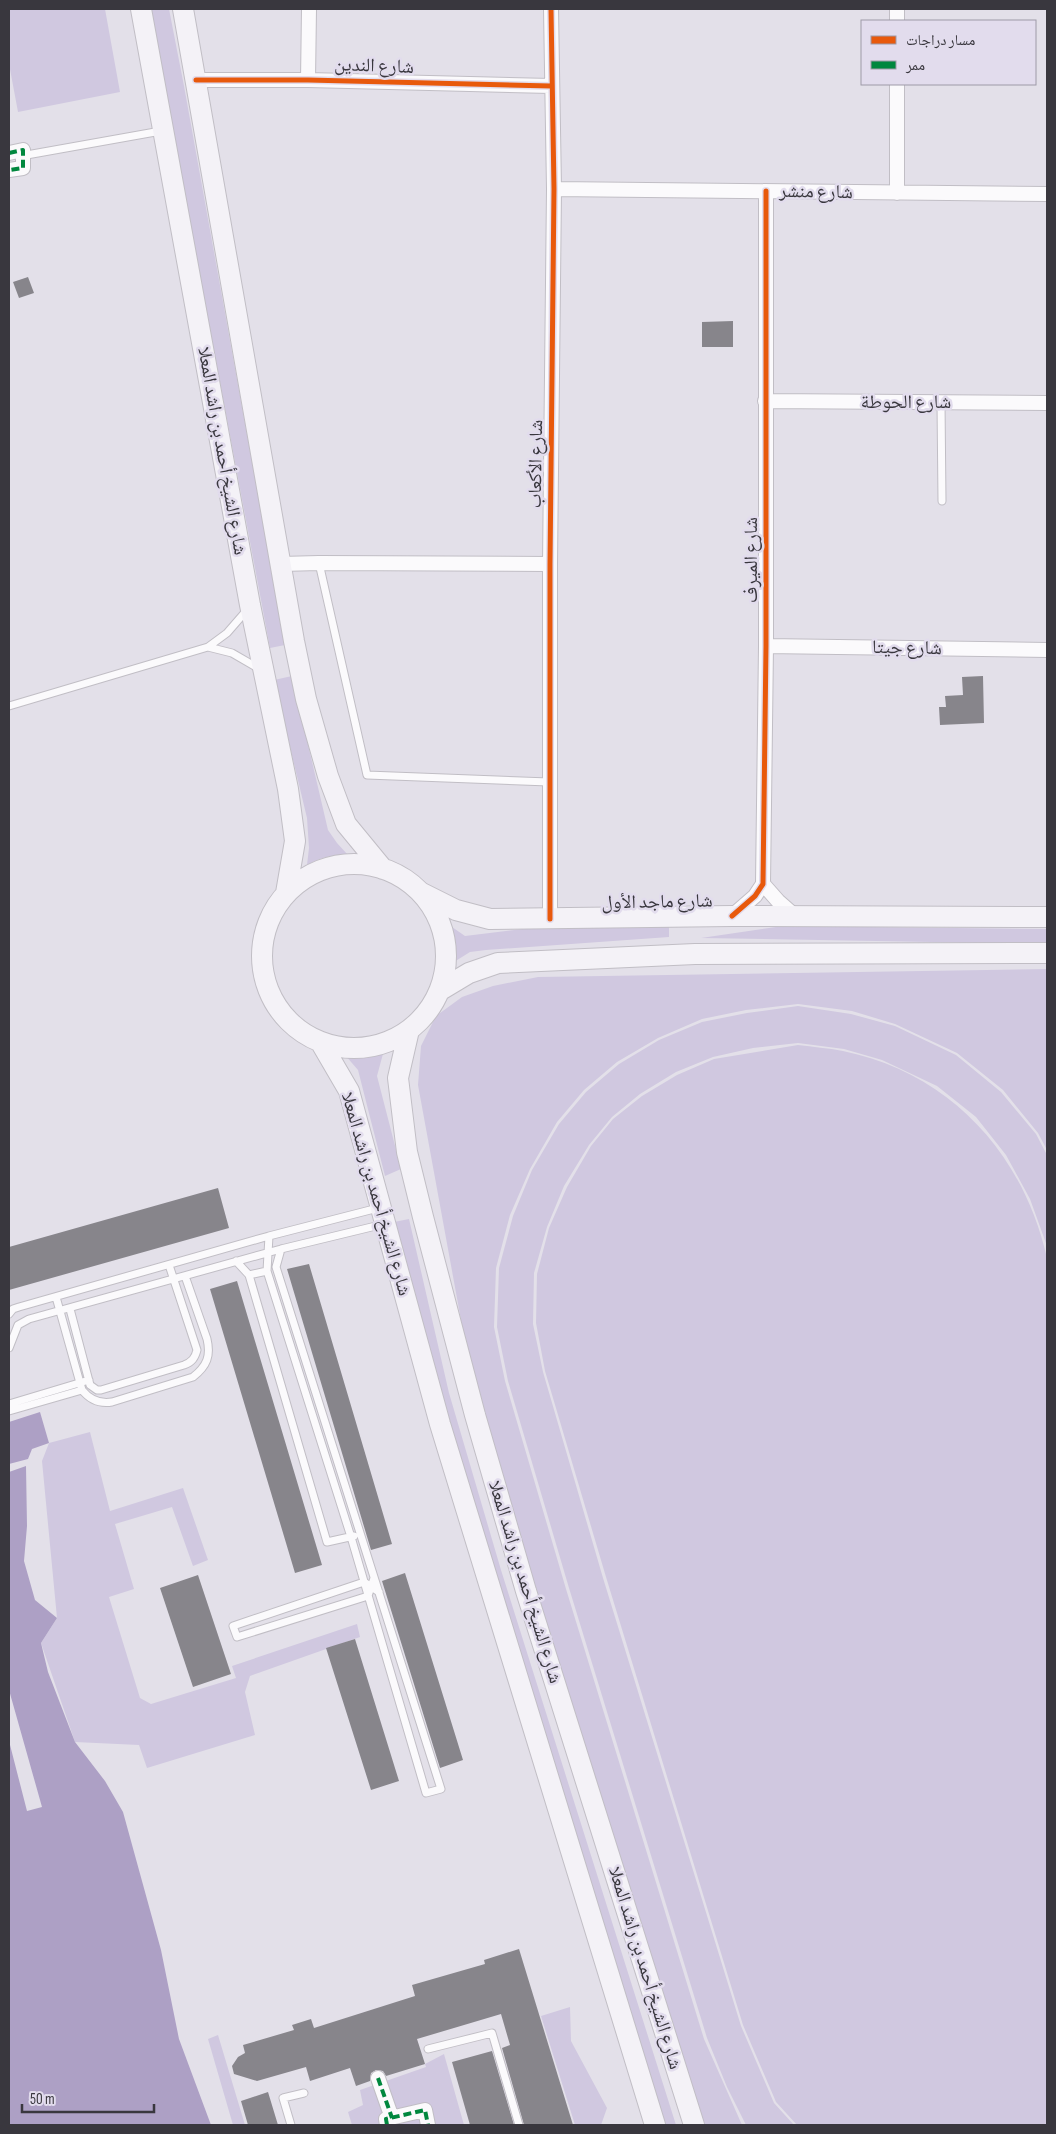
<svg xmlns="http://www.w3.org/2000/svg" width="1056" height="2134" font-family="'Sofia Sans Condensed','Noto Naskh Arabic',sans-serif">
<style>
.green{fill:#d0c8e0}
.water{fill:#ada0c5}
.building{fill:#87858b}
.lines{fill:none;stroke-linecap:round;stroke-linejoin:round}
.lane-casing{stroke:#c1bec5;stroke-width:9}
.street-casing{stroke:#c1bec5;stroke-width:16}
.secondary-casing{stroke:#c1bec5;stroke-width:22}
.lane{stroke:#fbfafc;stroke-width:7}
.street{stroke:#fbfafc;stroke-width:14}
.secondary{stroke:#f4f2f7;stroke-width:20}
.quiet{stroke:#00873e;stroke-width:4;stroke-dasharray:8 4;stroke-linecap:butt}
.cycleway-casing{stroke:#e2dced;stroke-width:8}
.cycleway{stroke:#e8590c;stroke-width:5}
.labels{text-anchor:middle;dominant-baseline:central;stroke-width:5;stroke-linejoin:round;paint-order:stroke}
.street-label{font-size:19px;fill:#39373e;stroke:#e2dced}
</style>
<rect width="100%" height="100%" fill="#e3e0e9"/>
<path class="green" d="M9,9H105L120,92L18,112L9,64Z
M150,9H169L184,86L285,645L270,648Z
M292,676L328,830L337,843L348,855C332,855 321,857 307,865L309,848L307,818L274,680Z
M580,922L669,923V937L486,950L470,952L454,962L452,927L465,936Z
M783,926L1047,929V944L701,938Z
M1047,969V1150L1038,1133L1003,1090L957,1053L895,1024L852,1011L798,1004L746,1010L702,1019L658,1038L617,1062L584,1090L557,1122L530,1169L510,1215L496,1268L494,1327L505,1381L566,1589L704,2039L742,2125H699L478,1413L418,1085L421,1046L436,1016L462,997L493,986L538,977Z
M798,1006L851,1014L895,1026L956,1055L1001,1092L1036,1134L1047,1155V1246L1030,1199L1006,1155L976,1117L937,1086L882,1060L844,1049L798,1043L753,1048L713,1057L676,1072L640,1094L612,1117L589,1145L564,1186L547,1227L534,1273L533,1324L543,1372L603,1578L741,2026L774,2103L794,2125H746L727,2087L707,2038L569,1588L508,1381L497,1327L499,1268L513,1216L532,1170L559,1124L586,1092L619,1064L659,1040L702,1022L747,1013Z
M798,1045C813,1047 828,1048 843,1051C950,1073 1023,1153 1047,1258V2125H797L776,2102L743,2025L606,1577L545,1371L536,1323L537,1274L549,1228L567,1187L591,1146L613,1119L642,1096L677,1075L714,1059Z
M384,1050L377,1076L401,1169L385,1176L358,1070L345,1055L372,1054Z
M409,1219L449,1393L501,1570L676,2125H659L507,1642L394,1222Z
M90,1432L110,1511L183,1488L208,1560L193,1566L172,1507L115,1524L134,1589L109,1597L140,1698L151,1704L236,1678L232,1666L357,1624L360,1637L250,1676L245,1692L255,1735L147,1768L139,1745L75,1742L41,1643L57,1618L42,1461L49,1443Z
M570,2007L571,2041L607,2108L601,2125H575L541,2016Z
M218,2035L245,2125H233L208,2039Z
M444,2054L464,2125H352L348,2112L363,2105L360,2090L426,2067L425,2064Z"/>
<path class="water" d="M40,1412L49,1443L32,1449L28,1459L9,1464V1422Z
M26,1466L27,1526L24,1561L35,1600L57,1618L41,1643L48,1672L75,1742L105,1781L123,1812L161,1950L179,2039L211,2125H9V1741L27,1811L42,1807L9,1690V1472Z"/>
<path class="building" d="M28,277L34,293L19,298L13,282Z
M733,321V347H702V322Z
M983,676L984,723L940,725L939,707H946L945,696L963,695L962,677Z
M218,1188L229,1228L9,1290V1247Z
M309,1264L392,1544L371,1550L287,1269Z
M237,1281L322,1565L295,1573L210,1289Z
M405,1573L463,1760L440,1768L382,1581Z
M198,1575L231,1674L193,1687L160,1588Z
M355,1639L399,1781L371,1790L326,1648Z
M519,1949L573,2125H524L502,2048L510,2045L501,2014L417,2039L425,2064L386,2076L383,2071L376,2070L371,2073L370,2081L356,2086L350,2068L310,2081L306,2067L257,2081L234,2074L232,2066L238,2057L245,2053L243,2045L294,2030L292,2025L311,2019L314,2028L415,1996L412,1985L485,1964L484,1960Z
M492,2051L514,2125H470L452,2062Z
M268,2092L278,2125H248L241,2101Z"/>
<g class="lines">
<defs>
<path id="lane" d="M21,156L161,131
M941,403L942,501
M319,563L367,775L549,782
M208,647L232,653L258,668
M9,706L208,647L227,633L247,610
M236,1261L249,1275L327,1542L354,1536
M267,1271L351,1537L426,1793L441,1789L276,1267L281,1249
M249,1275L267,1271L269,1236
M56,1297L82,1390C90,1400 100,1404 112,1402L193,1377C207,1366 211,1356 207,1339L185,1276
M70,1309L90,1385L97,1390H101L184,1365C192,1362 195,1358 197,1350L169,1265
M9,1314L13,1309L19,1307L269,1236L378,1208
M9,1348L18,1325L29,1319L281,1249L384,1224
M9,1404L89,1380
M9,1411L82,1390
M374,1578L368,1596L237,1637L233,1626L364,1582L379,1592
M428,2049L492,2033L519,2125
M291,2125L283,2098L304,2093"/>
<path id="street" d="M897,21V9
M196,80H308L551,86
M308,80L309,9
M9,153L23,150V168L9,170
M554,189L1047,194
M897,193V84
M765,401L1047,403
M281,564L319,563L550,564
M766,646L1047,650
M763,884L778,901L795,916
M732,916L755,896L763,884L766,646V191
M550,919V564L554,189L551,9
M378,2078L392,2118
M387,2125L386,2119L425,2110L428,2125"/>
<path id="secondary" d="M141,9L250,605L288,789L295,841L286,893
M183,9L294,641L306,699L328,776L346,824L383,869
M262 956a92 92 0 1 1 184 0a92 92 0 1 1-184 0Z
M422,893L456,910L490,919L732,916L1047,917
M439,991L469,973L498,963L695,954L1047,953
M409,1030L398,1078L407,1152L423,1217L475,1415L526,1591L694,2125
M321,1043L349,1091L440,1424L655,2125"/>
</defs>
<use href="#lane" class="lane-casing"/>
<use href="#street" class="street-casing"/>
<use href="#secondary" class="secondary-casing"/>
<use href="#lane" class="lane"/>
<use href="#street" class="street"/>
<use href="#secondary" class="secondary"/>
<path class="quiet" d="M9,153L23,150V168L9,170
M378,2078L392,2118
M387,2125L386,2119L425,2110L428,2125"/>
<defs>
<path id="cycleway" d="M196,80H308L551,86
M732,916L755,896L763,884L766,646V191
M550,919V564L554,189L551,9"/>
</defs>
<use href="#cycleway" class="cycleway-casing"/>
<use href="#cycleway" class="cycleway"/>
</g>
<g class="labels">
<g class="street-label">
<text transform="translate(374 66) rotate(2)">شارع الندين</text>
<text transform="translate(816 192) rotate(1)">شارع منشر</text>
<text x="906" y="402">شارع الحوطة</text>
<text transform="translate(222 451) rotate(80)">شارع الشيخ أحمد بن راشد المعلا</text>
<text transform="translate(536 464) rotate(-89)">شارع الأكعاب</text>
<text transform="translate(751 560) rotate(-90)">شارع الميرف</text>
<text transform="translate(907 648) rotate(1)">شارع جيتا</text>
<text transform="translate(657 902) rotate(-1)">شارع ماجد الأول</text>
<text transform="translate(376 1194) rotate(74)">شارع الشيخ أحمد بن راشد المعلا</text>
<text transform="translate(525 1582) rotate(73)">شارع الشيخ أحمد بن راشد المعلا</text>
<text transform="translate(645 1968) rotate(73)">شارع الشيخ أحمد بن راشد المعلا</text>
</g>
</g>
<rect width="1056" height="2134" fill="none" stroke="#39373e" stroke-width="20"/>
<rect x="861" y="20" width="175" height="65" fill="#e2dced" stroke="#9e9aa7"/>
<rect x="871" y="36" width="25" height="8" fill="#e8590c" stroke="#9e9aa7"/>
<text x="906" y="45" font-size="15" fill="#39373e">مسار دراجات</text>
<rect x="871" y="61" width="25" height="8" fill="#00873e" stroke="#9e9aa7"/>
<text x="906" y="70" font-size="15" fill="#39373e">ممر</text>
<path d="M22 2104v8h132v-8" fill="none" stroke="#39373e" stroke-width="2.5"/>
<text x="30" y="2104" font-size="15" fill="#39373e" stroke="#e2dced" stroke-width="4" paint-order="stroke">50 m</text>
</svg>
